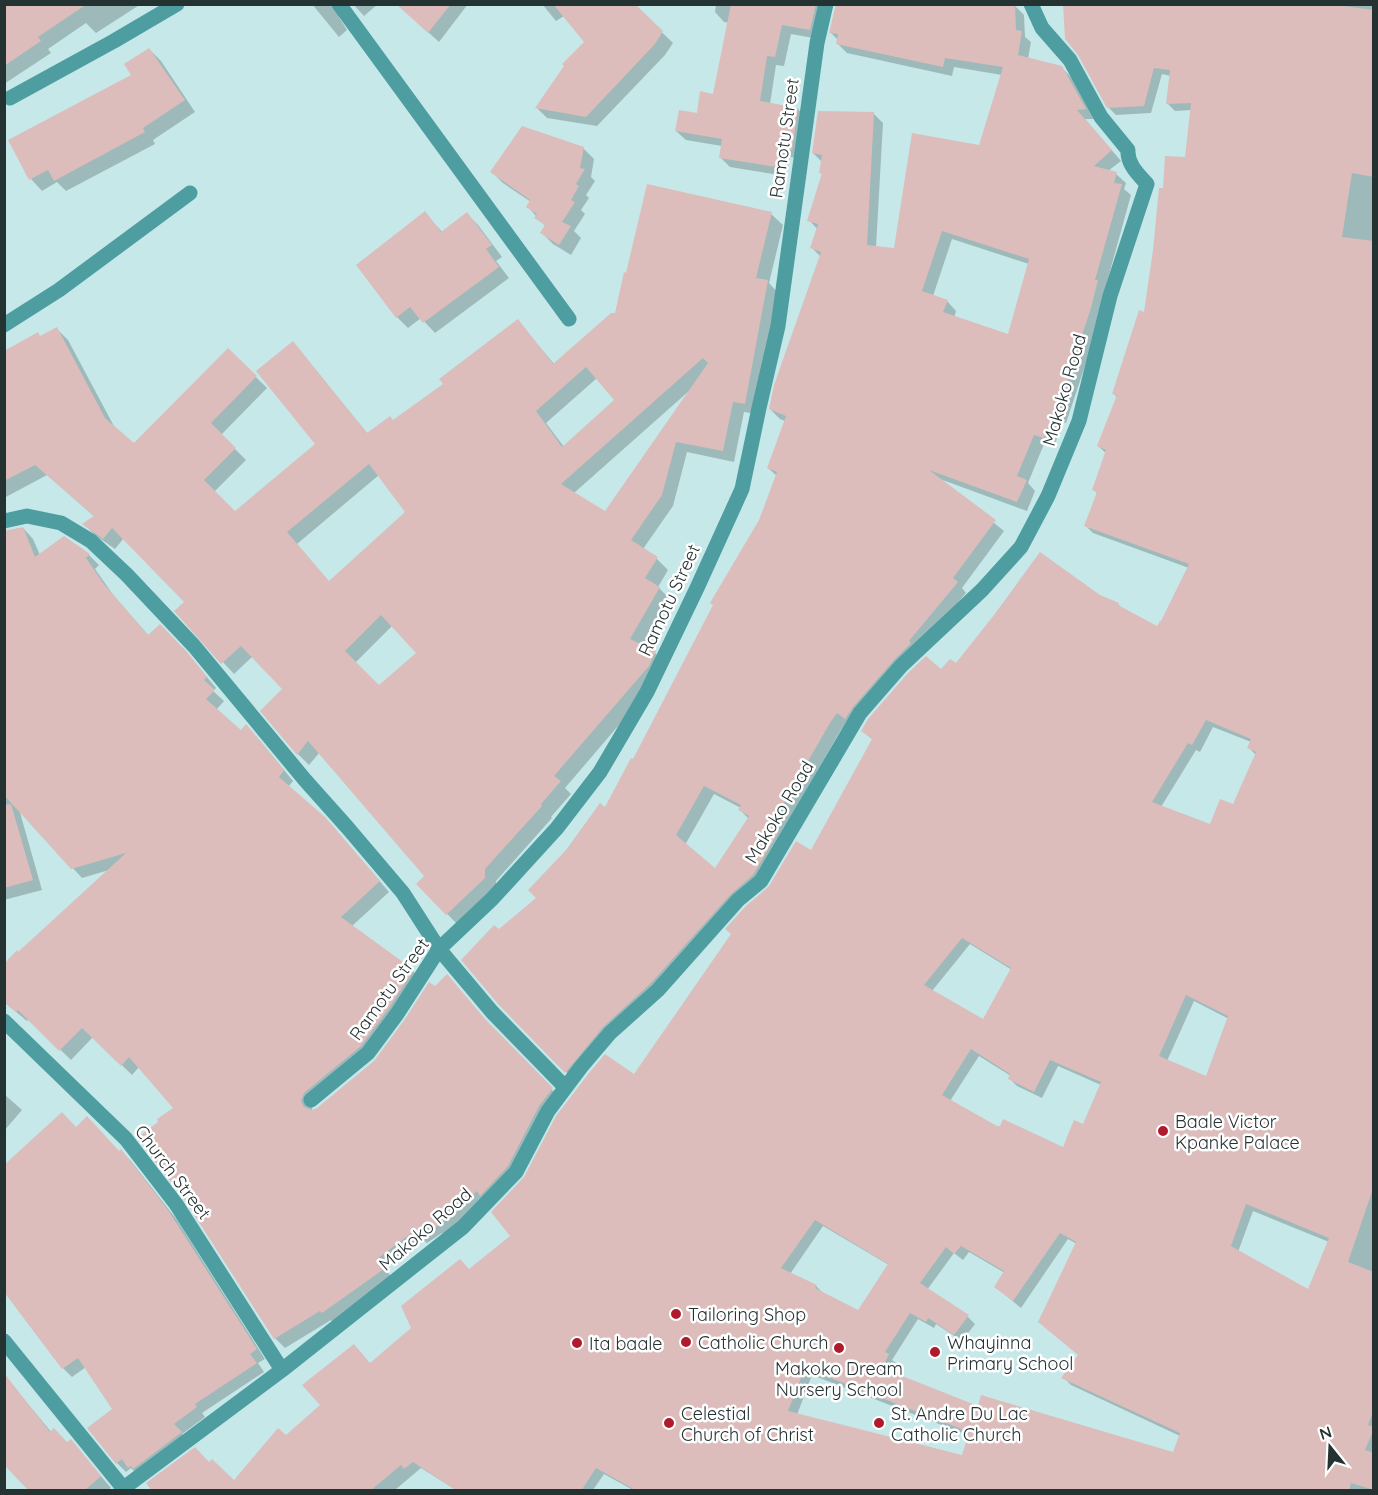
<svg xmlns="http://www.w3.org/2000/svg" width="1378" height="1495" font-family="Quicksand,sans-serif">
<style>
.shadow{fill:#0003;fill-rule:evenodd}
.building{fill:#dcbdbb;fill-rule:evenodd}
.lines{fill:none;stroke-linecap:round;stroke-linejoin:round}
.minor{stroke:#4d9da1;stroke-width:15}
.poi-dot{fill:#af1b2d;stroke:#fff;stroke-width:2}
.labels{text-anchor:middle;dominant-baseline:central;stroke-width:5;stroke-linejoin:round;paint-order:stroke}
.street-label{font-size:18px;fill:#253232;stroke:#fff}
.poi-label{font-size:18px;fill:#253232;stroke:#fff;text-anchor:start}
</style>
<rect width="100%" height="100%" fill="#c6e8e9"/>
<path class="shadow" d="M4,4H141L96,33L86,23L48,49L51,53L4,84Z
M312,4H347L343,6L339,17L347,30L339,37Z
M353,4H378L364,16Z
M397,4H468L439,42Z
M542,4H633L673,43L665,55L597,126L547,118L537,108L586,42L564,16L556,21Z
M716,4H832L819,39L791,34L784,66L776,65L770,104L798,109L807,119L802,159L790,157L786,176L730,167L720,157L722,146L686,140L676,131L698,114L714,95L730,23L724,22L715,12Z
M1064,4H1374V1490H633L604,1474L593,1490H456L421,1468L395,1490H158L209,1464L234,1482L417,1324L470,1271L512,1237L811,852L873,740L863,731L941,672L1099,597L1118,604L1123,610L1158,628L1189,568L1093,533L1086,526L1098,494L1093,489L1107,454L1098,446L1118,398L1114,394L1145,313L1165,190L1186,158L1192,110L1175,111L1168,104L1171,76L1162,74L1151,113L1116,115L1108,107ZM1213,727L1251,742L1249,748L1256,755L1234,806L1211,826L1161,807L1196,750L1200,752ZM970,944L1012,970L984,1021L932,991ZM1194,1001L1229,1019L1207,1078L1167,1061ZM979,1056L1011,1076L1010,1079L1017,1086L1042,1098L1058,1066L1101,1085L1084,1126L1064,1149L997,1127L950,1101ZM1253,1211L1329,1242L1309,1291L1238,1252ZM823,1226L889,1265L858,1312L824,1294L816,1286L790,1274ZM1068,1239L1077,1244L1079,1356L1063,1377L1071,1385L1180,1436L1174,1454L979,1408L891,1373L896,1363L892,1360L918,1319L934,1328L936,1324L962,1341L975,1324L968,1317L927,1290L954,1253L963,1260L969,1252L1005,1273L1004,1294L1021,1308ZM812,1375L970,1436L963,1457L797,1415Z
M1014,5L1024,15L1025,37L1031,42L1028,59L1062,68L1072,78L1094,119H1085L1121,161L1108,171L1116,174L1126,183L1124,189L1131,195L1105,289L1101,318L1066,423L1062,422L1054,447L1044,444L1028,483L1035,491L1027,511L940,479L1004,531L962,588L966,593L917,651L847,721L839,733L780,835L788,842L612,1036L575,1081L500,1004L499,931L538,898L606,809L634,761L760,521L777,476L768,468L785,421L780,419L770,409L821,257L812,248L818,230L809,220L823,175L820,172L822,162L813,153L873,113L883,123L876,247L895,249L980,147L1002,75L954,67L952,76L847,53L837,43L838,40L831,33ZM952,239L1029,264L1009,336L954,318L956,311L947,301L933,296ZM714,794L741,808L740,810L749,819L716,870L685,845Z
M149,49L161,61L195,112L153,140L155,144L66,191L57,182L42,191L31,179L134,75Z
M583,148L594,159L591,177L595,181L586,195L589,198L581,210L585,214L574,231L581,238L571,255L553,244L542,233L546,227L528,207L531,202L503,183L492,172Z
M425,213L443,233L467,214L478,225L502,257L496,261L509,278L435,333L421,318L408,328L397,317Z
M771,214L783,225L769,283L778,293L756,414L744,412L734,462L687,452L673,506L643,549L657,559L668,570L658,587L671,600L643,647L655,653L666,664L660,677L565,788L571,794L551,817L552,818L496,881V889L458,925L418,884L426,876L320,752L309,765L298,754L284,689L253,656L234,674L176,611L186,602L124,538L115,549L95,535L84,524L95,517L47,475L4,498V352L57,329L68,340L115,428L134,446L228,350L267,388L221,435L246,460L214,492L235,513L317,444L293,343L368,434L394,421L445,384L518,321L554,364L616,315ZM597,378L616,400L564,447L546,423ZM689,391L605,513L574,493ZM379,475L407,512L329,582L297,544ZM393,625L418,653L379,687L355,663Z
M23,528L33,539L40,555L64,538L89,555L99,565L95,569L114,596L149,636L197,665L216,688L213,691L224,701L216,710L241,732L256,736L293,781L288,787L335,829L389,892L352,926L413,971L423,981L314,1103L311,1112L318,1109L375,1062L447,976L495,1031L562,1100L518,1176L446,1237L442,1233L427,1243L424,1241L386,1269L393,1280L333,1323L331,1320L285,1348L275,1338L175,1108L139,1067L132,1075L93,1037L71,1060L29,1019L27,1021L4,1002L18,954L109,870L82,878L19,809L42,890L4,900V532Z
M4,1094L22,1110L4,1131Z
M76,1128L119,1152L121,1151L130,1160L177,1220L265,1359L258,1363L264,1372L202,1413L205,1417L182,1434L188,1441L139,1476L131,1468L126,1472L117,1463L114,1409L86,1367L72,1377L63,1368Z
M4,1375L52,1433L67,1444L71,1441L111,1488L108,1490H31Z"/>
<path class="building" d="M4,4H87L38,37L41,41L4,66Z
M396,4H451L428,33Z
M553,4H635L663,31L655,44L586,117L535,108L564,66L562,64L584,42Z
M731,4H816L810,30L782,25L775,57L767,56L760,101L798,108L792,150L781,148L776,167L719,158L722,139L675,131L679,110L697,113L700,91L713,94Z
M836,4H1015L1016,30L1022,31L1018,55L1062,66L1086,109L1077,110L1112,150L1094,166L1117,172L1114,183L1122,184L1095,280H1098L1091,308L1056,414L1053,413L1044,438L1034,435L1017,476L1027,480L1017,502L929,470L996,520L953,578L958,582L909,641L911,643L894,660L853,707L845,719L837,713L830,723L770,827L779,831L753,875L731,894L651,983L603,1027L565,1073L499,1005L461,960L494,925L499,929L536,898L528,890L566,850L600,803L605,807L631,758L633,759L713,605L710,603L759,520L777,472L767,468L786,416L769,409L774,385L821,252L810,248L818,224L807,221L822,173H819L822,155L812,153L818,111L874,112L867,245L894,248L912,133L979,145L1003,67L945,58L943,67L836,44L838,34L829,33ZM942,231L1029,259L1008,334L943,312L948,300L922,291ZM704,786L741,805L738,810L749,816L715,868L676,835Z
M1063,4H1328L1374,10V177L1352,173L1342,237L1374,241V1186L1348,1262L1374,1272V1409L1368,1425L1374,1427V1429L1365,1450L1374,1453V1490L1351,1483L1349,1491H637L596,1468L581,1491H457L413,1462L404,1469L401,1465L370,1491H152L146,1483L195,1447L209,1462L212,1459L234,1480L278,1428L286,1435L320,1405L302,1385L354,1344L370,1363L411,1328L401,1306L460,1259L469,1269L510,1236L491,1212L524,1177L556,1116L589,1073L605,1054L634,1074L731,934L725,929L745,907L769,886L796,841L811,850L872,739L861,731L868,719L908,673L926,656L941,669L950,659L956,663L994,615L1040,552L1100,595L1119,603L1118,605L1157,626L1160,621H1161L1189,564L1084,526L1097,492L1092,490L1106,450L1097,446L1117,395L1112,394L1139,310L1144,312L1153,250L1159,188H1163L1165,156L1185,157L1191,103L1166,104L1170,70L1154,68L1144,106L1107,108L1078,55L1065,39ZM1206,720L1251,739L1247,748L1256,752L1233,804L1220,799L1210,824L1152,802L1188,743L1192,745ZM962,938L1011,968L983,1019L924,985ZM1186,995L1228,1016L1206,1076L1159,1056ZM971,1049L1010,1074L1008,1079L1034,1092L1050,1060L1101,1082L1083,1124L1074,1120L1063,1147L1003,1119L1000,1126H997L942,1095ZM1246,1204L1329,1238L1308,1289L1231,1246ZM815,1220L888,1264L858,1310L815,1288L817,1285L781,1268ZM1060,1233L1076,1242L1038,1322L1078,1355L1061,1378L1180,1433L1173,1452L981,1395L978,1406L882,1368L889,1354L885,1352L910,1313L926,1322L928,1318L954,1335L969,1315L920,1283L946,1247L954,1254L961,1246L1004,1271L994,1287L1013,1301ZM805,1368L969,1432L962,1455L788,1411Z
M149,48L185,100L143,128L145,132L54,181L48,170L29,180L8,140L131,75L124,64Z
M522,126L584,147L580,168L585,169L576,184L579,186L571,200L575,202L562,222L571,226L559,245L540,233L545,225L534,218L537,214L526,207L530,200L490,172Z
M647,184L772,212L756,278L768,280L745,404L733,402L723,451L676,442L662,495L631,540L658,557L645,578L660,587L630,639L656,651L649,666L554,776L561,781L541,804L542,806L485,869V878L446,915L416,884L424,876L308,741L297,755L260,711L282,689L241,646L221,664L174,611L184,602L112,528L103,539L82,524L94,516L35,465L4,481V351L38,332L40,336L57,327L105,418L134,443L228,348L257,376L211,423L236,448L204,480L235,511L315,444L256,371L293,341L367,433L390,416L393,420L443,384L439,379L518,319L553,364L611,313H615L624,272L626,273ZM703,358L708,363L605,511L561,484ZM586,367L614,400L562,447L536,411ZM369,464L405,512L329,581L287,532ZM381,615L416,653L379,685L345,651Z
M425,211L441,232L467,212L492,245L486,249L499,267L423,323L410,307L396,318L356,265Z
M23,527L35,557L64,536L90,554L86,558L104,584L148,635L160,624L187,652L207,677L204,680L215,690L206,699L241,730L246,724L284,770L279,777L325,817L380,881L341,917L414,970L389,1008L361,1046L304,1093L301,1101L304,1107L312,1110L317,1108L374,1061L405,1019L429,982L435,986L447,974L485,1019L553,1088L539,1106L508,1166L480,1196L477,1191L435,1228L431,1223L416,1234L414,1231L377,1259L384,1269L322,1313L320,1311L274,1339L184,1199L137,1138L158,1122L157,1119L173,1108L129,1057L121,1066L82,1028L59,1051L18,1010L16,1012L4,1002V964L17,950L18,952L126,853L71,869L4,795V531Z
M11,804L33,880L4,888V805Z
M62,1112L76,1127L87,1116L119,1151L121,1149L168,1210L257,1349L250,1354L257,1363L195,1404L197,1407L174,1424L182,1432L133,1469L131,1466L128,1468L122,1459L116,1464L87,1428L112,1409L78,1358L62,1369L4,1292V1165Z
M4,1373L50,1432L54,1428L67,1442L71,1439L101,1476L84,1491H29L4,1465Z"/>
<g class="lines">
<path class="minor" d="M339,4L569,319
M10,98L114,41L177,4
M4,325L59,290L190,193
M4,521L27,516L61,523L91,541L127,575L194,646L305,780L347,827L403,893L439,949L492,1012L565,1087
M4,1021L126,1139L176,1204L282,1370
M311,1100L368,1053L397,1014L439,949L492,899L557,828L600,772L647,692L697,588L742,489L759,408L778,326L817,43L826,4
M4,1341L124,1489
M121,1490L282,1370L463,1227L516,1172L548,1111L581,1067L610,1033L658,990L738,900L761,881L860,713L901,666L982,590L1021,547L1048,496L1079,421L1110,296L1147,184C1138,174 1127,164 1128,150L1101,117L1070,60L1042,28L1031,4"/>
</g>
<g class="poi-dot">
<circle cx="1163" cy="1131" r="6"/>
<circle cx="676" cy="1314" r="6"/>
<circle cx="686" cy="1342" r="6"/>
<circle cx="577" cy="1343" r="6"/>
<circle cx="839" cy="1348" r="6"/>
<circle cx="935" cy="1352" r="6"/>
<circle cx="669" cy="1423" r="6"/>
<circle cx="879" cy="1423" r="6"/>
</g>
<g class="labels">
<g class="street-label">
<text transform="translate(784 138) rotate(-82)">Ramotu Street</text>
<text transform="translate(1064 390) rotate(-74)">Makoko Road</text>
<text transform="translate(669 600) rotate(-65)">Ramotu Street</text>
<text transform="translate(779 812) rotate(-59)">Makoko Road</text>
<text transform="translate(389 989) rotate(-54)">Ramotu Street</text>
<text transform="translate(173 1172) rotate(53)">Church Street</text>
<text transform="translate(425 1229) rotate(-41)">Makoko Road</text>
</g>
<g class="poi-label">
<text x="1175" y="1121">Baale Victor<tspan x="1175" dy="21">Kpanke Palace</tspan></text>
<text x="688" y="1314">Tailoring Shop</text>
<text x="698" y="1342">Catholic Church</text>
<text x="947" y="1342">Whayinna<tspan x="947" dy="21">Primary School</tspan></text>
<text x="589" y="1343">Ita baale</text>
<text x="839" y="1368" text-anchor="middle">Makoko Dream<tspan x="839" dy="21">Nursery School</tspan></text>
<text x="681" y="1413">Celestial<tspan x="681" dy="21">Church of Christ</tspan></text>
<text x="891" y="1413">St. Andre Du Lac<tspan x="891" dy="21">Catholic Church</tspan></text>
</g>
</g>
<rect width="1378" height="1495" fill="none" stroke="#253232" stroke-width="12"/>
<g transform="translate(1330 1447) rotate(342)" stroke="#ffffff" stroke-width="4.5" paint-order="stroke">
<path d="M0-4.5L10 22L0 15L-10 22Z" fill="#253232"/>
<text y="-9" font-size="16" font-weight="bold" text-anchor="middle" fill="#253232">N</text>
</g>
</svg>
